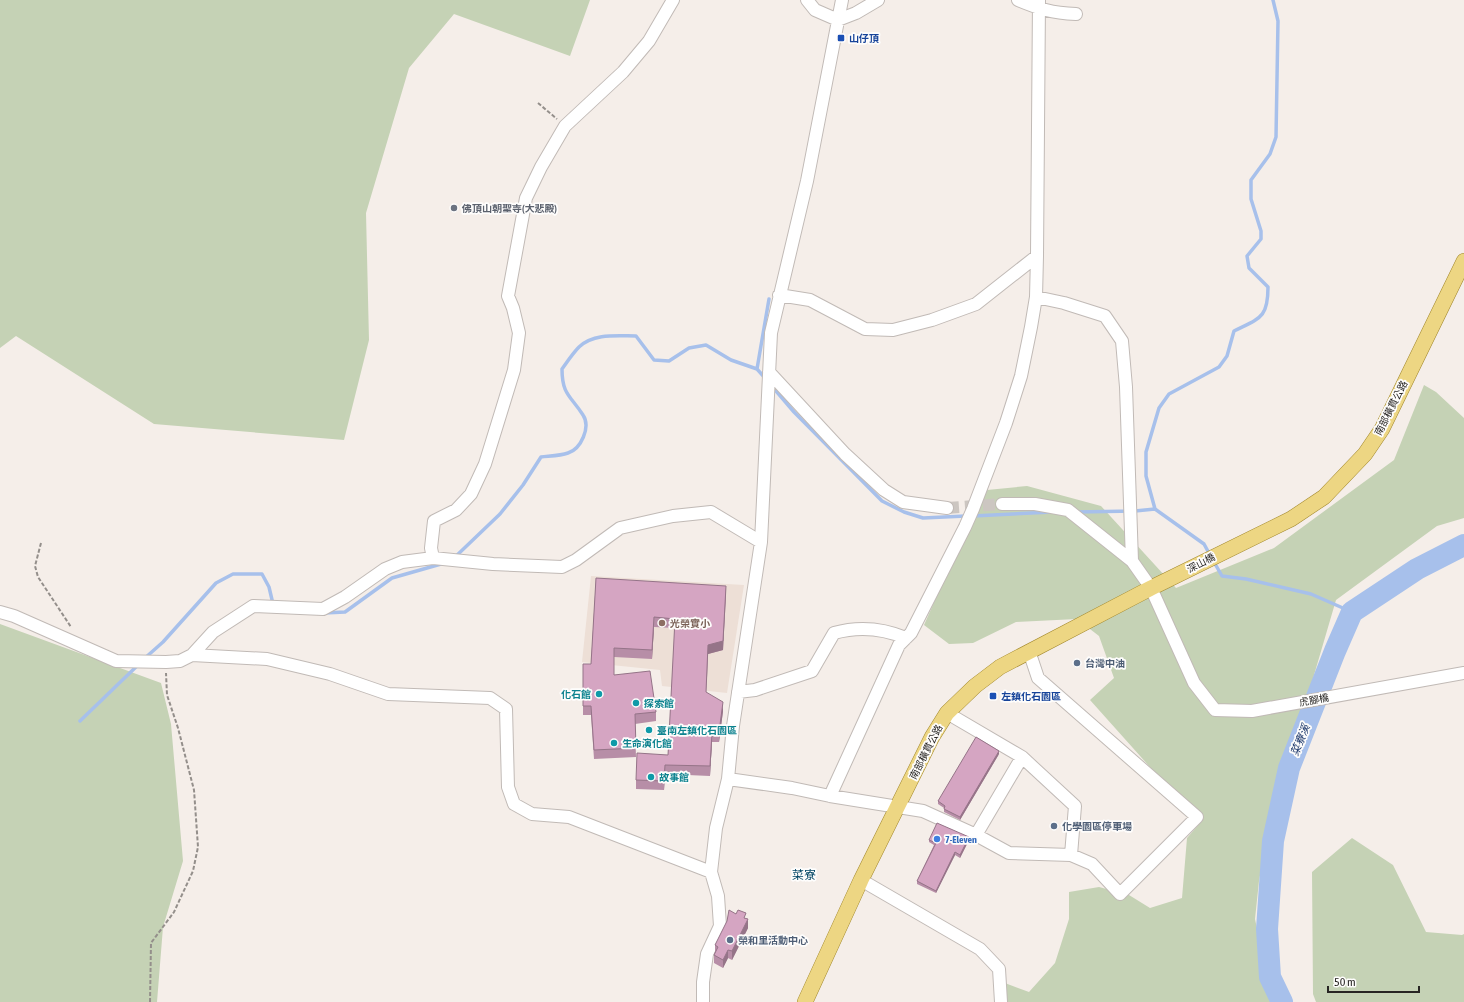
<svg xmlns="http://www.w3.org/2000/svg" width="1464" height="1002" font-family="'Asap Condensed','Noto Sans TC',sans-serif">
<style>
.built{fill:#eddfd6}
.green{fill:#c5d2b5}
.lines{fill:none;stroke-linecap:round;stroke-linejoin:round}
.stream{stroke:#a7c0eb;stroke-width:3.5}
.river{stroke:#a7c0eb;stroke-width:22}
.minor-tunnel{stroke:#ccc6c1;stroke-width:12;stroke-dasharray:12 6;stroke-linecap:butt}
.minor-casing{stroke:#c1bab6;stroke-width:14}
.major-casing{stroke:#a0862b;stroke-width:16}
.path{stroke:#948f8b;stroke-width:2;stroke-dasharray:4 2;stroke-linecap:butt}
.minor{stroke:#fff;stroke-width:12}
.major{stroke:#edd683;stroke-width:15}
.wall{fill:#b78ea7}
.shaded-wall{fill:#957488}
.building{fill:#d5a5c2;stroke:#957488}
.transit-dot{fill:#1a4fb4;stroke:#fefdfc;stroke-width:1.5}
.worship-dot{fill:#6b7280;stroke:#fefdfc;stroke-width:1.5}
.education-dot{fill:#8d6e63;stroke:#fefdfc;stroke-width:1.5}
.service-dot{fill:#5c6f8a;stroke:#fefdfc;stroke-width:1.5}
.culture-dot{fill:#0f9aa8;stroke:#fefdfc;stroke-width:1.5}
.shop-dot{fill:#3f7fe0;stroke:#fefdfc;stroke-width:1.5}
.labels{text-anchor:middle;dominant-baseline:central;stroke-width:3.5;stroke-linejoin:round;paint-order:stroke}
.transit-label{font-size:10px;font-weight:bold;fill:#164399;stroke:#fefdfc;text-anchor:start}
.worship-label{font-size:10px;font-weight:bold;fill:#5b616d;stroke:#fefdfc;text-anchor:start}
.street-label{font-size:10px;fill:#272523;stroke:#fefdfc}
.education-label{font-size:10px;font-weight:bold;fill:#785e54;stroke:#fefdfc;text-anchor:start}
.service-label{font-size:10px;font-weight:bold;fill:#4e5e75;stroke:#fefdfc;text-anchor:start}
.culture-label{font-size:10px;font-weight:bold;fill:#0d838f;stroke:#fefdfc;text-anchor:start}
.shop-label{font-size:10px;font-weight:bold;fill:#366cbe;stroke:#fefdfc;text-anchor:start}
.water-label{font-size:11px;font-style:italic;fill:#1b366a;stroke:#fefdfc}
.quarter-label{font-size:12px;fill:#024564;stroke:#fefdfc}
</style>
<rect width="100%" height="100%" fill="#f5eee9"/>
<path class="built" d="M591,576L744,585L727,693L662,686L660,670L582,662Z"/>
<path class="green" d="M0,0H590L570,56L454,14L409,68L366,213L369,340L344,440L154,424L16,336L0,348Z
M1424,385L1436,392L1464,418V518L1437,526L1336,600L1302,716L1275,789L1259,881L1255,919L1272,1002H995L997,980L1029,992L1055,963L1069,919V892L1099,887L1129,895L1150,908L1182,898L1187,838L1200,823L1090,700L1114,678L1099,636L1077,619L1016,622L973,643L949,644L924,625L956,553L987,490L1027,486L1101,506L1176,588L1274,548L1394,460Z
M0,624L161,683L171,724L183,861L163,927L157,1002H0Z
M1352,838L1393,865L1426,932L1462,935L1464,934V1002H1316L1313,994L1312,872Z"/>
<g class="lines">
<path class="stream" d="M757,369L769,299
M771,385L794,412L882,501L904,512L923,518L966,516
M1155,509L1146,476V452L1159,408L1169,394L1219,367L1227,356L1234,331C1260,318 1268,318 1268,287L1249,268L1247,256L1261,239V231L1251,199V180L1270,154L1276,137L1278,21L1273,0
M1076,512L1135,511L1155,509L1204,544L1210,555
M973,516L1052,512
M454,558L500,514L523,485L541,457C549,456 560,456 568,453C581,449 591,427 583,415C571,396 562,395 562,369C567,362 573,353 579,347C594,333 617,336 636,336L654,360L669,361L689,348L706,345L731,360L757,369L766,379
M1214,562L1222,576L1246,579L1311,594L1352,612
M324,613L345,612L392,578L441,564
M145,658L163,642L216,583L233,574H262L269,587L273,604
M80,721L138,665"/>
<path class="river" d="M1282,1002L1270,977L1267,929L1273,841L1289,768L1335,651L1352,612L1417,569L1464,545"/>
<path class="minor-tunnel" d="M947,508L1002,504"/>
<defs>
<path id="minor" d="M807,0L815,10L838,20L856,13L878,0
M1018,0C1040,9 1051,13 1076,14
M779,295L810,300L865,329L893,330L932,320L976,304L1037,256
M1036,297L1064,303L1105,316L1122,341L1126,387L1132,561
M769,372L845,454L884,490L903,502L947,508
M1002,504H1035L1068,510L1132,561L1151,588L1194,683L1215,710L1252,711L1464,673
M433,558L431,548L434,521L456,510L471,494L485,464L514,370L519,333L513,308L508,296L526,198L541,167L565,126L623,72L649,41L673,0
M0,612L14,616L116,661L166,662L180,661L192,655L213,632L253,606L323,609L345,597L385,569L402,562L433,558L493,564L562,567L576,560L620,528L673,516L711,512L761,542
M192,655L267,659L330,674L388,694L490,698L506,709L508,787L514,804L532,814L569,817L711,872
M738,692L755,690L812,671L834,633C859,626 882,628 906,638
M947,713L1022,757L1075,806L1071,855
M728,779L792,788L830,796L923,811L976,835L1009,853L1071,855L1092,864L1120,894L1197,817L1038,678L1029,651
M830,796L899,645L911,633L965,527L973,509L1006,423L1021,376L1031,327L1036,297L1037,256L1039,0
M976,835L1022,757
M861,880L980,949L999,969L1001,1002
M703,1002V982L707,954L720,926L718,896L711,872L716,828L728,779L733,726L761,542L771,333L807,181L842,0"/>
<path id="major" d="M805,1002L861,880L932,737L947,713L975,686L1000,667L1151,588L1291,519L1324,497L1365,454L1382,429L1464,261"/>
</defs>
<use href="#minor" class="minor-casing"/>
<use href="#major" class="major-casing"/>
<path class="path" d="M538,103L557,119
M41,543L35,566L38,577L71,627
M150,1002L151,943L174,912L193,871L198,847L194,790L178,728L167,695L166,673"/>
<use href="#minor" class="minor"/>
<use href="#major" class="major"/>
</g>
<path class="wall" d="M596,578L726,596L723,650L708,654L706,692L723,711L719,742H712L710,776L665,774L664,790L636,789V780L668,755L675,628L654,627L652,659L614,657V675L656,712V721L635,724L636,757L594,759L591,715H583V664H591Z
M999,754L960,820L944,812V808L938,804V801Z
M929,840H969L960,858L955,855L936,893L917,884V881L934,845L929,842Z
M736,914L746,919L748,928L732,960L728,958L723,968L714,963V955L715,952V945Z"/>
<path class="shaded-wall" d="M726,586L723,650L708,654L706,701L708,645Z
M654,617V627L652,659V650Z
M723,702V711L719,742V732Z
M712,733V742L710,776V766Z
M999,751V754L960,820V817Z
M665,765V774L664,790V781Z
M969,837V840L960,858V855Z
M955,852V855L936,893V891Z
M748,919V928L732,960V951Z
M728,950V958L723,968V960Z"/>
<path class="building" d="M596,578L726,586L723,641L708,645L706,692L723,702L719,732L712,733L710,766L665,765L664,781L636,780L637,753L668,755L675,619L654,617L652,650L614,648V675L650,671L656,712L635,714L636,748L594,750L591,706H583V664H591Z
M976,737L999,751L960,817L944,809L945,806L938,801Z
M937,823L969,837L960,855L955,852L936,891L917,881L936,843L929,840Z
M729,910L736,914L738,910L746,913L744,918L748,919L732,951L728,950L723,960L714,955L718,947L715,945L727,921Z"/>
<g class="transit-dot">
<rect x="837" y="34" width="8" height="8" rx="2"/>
<rect x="989" y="692" width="8" height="8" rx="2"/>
</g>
<circle class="worship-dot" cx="454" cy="208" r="4"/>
<circle class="education-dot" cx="662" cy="623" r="4"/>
<g class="service-dot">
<circle cx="1077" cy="663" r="4"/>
<circle cx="1054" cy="826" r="4"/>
<circle cx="730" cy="940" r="4"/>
</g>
<g class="culture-dot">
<circle cx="599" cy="694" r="4"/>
<circle cx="636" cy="703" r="4"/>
<circle cx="649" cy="730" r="4"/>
<circle cx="614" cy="743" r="4"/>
<circle cx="651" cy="777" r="4"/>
</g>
<circle class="shop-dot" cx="937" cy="839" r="4"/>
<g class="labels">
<g class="transit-label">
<text x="849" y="38">山仔頂</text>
<text x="1001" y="696">左鎮化石園區</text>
</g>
<g class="worship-label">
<text x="462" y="208">佛頂山朝聖寺(大悲殿)</text>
</g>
<g class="street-label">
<text transform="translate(1391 408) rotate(-63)">南部橫貫公路</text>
<text transform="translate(1201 563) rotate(-27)">深山橋</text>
<text transform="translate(1314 700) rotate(-10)">虎腳橋</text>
<text transform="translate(926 752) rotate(-63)">南部橫貫公路</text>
</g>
<g class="education-label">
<text x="670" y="623">光榮實小</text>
</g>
<g class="service-label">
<text x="1085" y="663">台灣中油</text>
<text x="1062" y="826">化學園區停車場</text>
<text x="738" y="940">榮和里活動中心</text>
</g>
<g class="culture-label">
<text x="591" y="694" text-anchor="end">化石館</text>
<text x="644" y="703">探索館</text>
<text x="657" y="730">臺南左鎮化石園區</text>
<text x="622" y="743">生命演化館</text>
<text x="659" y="777">故事館</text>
</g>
<g class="shop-label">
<text x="945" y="839">7-Eleven</text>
</g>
<g class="water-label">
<text transform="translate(1300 740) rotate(-68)">菜竂溪</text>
</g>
<g class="quarter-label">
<text x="804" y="875">菜寮</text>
</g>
</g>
<path d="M1328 986v6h91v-6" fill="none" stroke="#272523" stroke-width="2"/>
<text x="1334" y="986" font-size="12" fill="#272523" stroke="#fefdfc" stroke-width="3" paint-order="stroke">50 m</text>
</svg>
